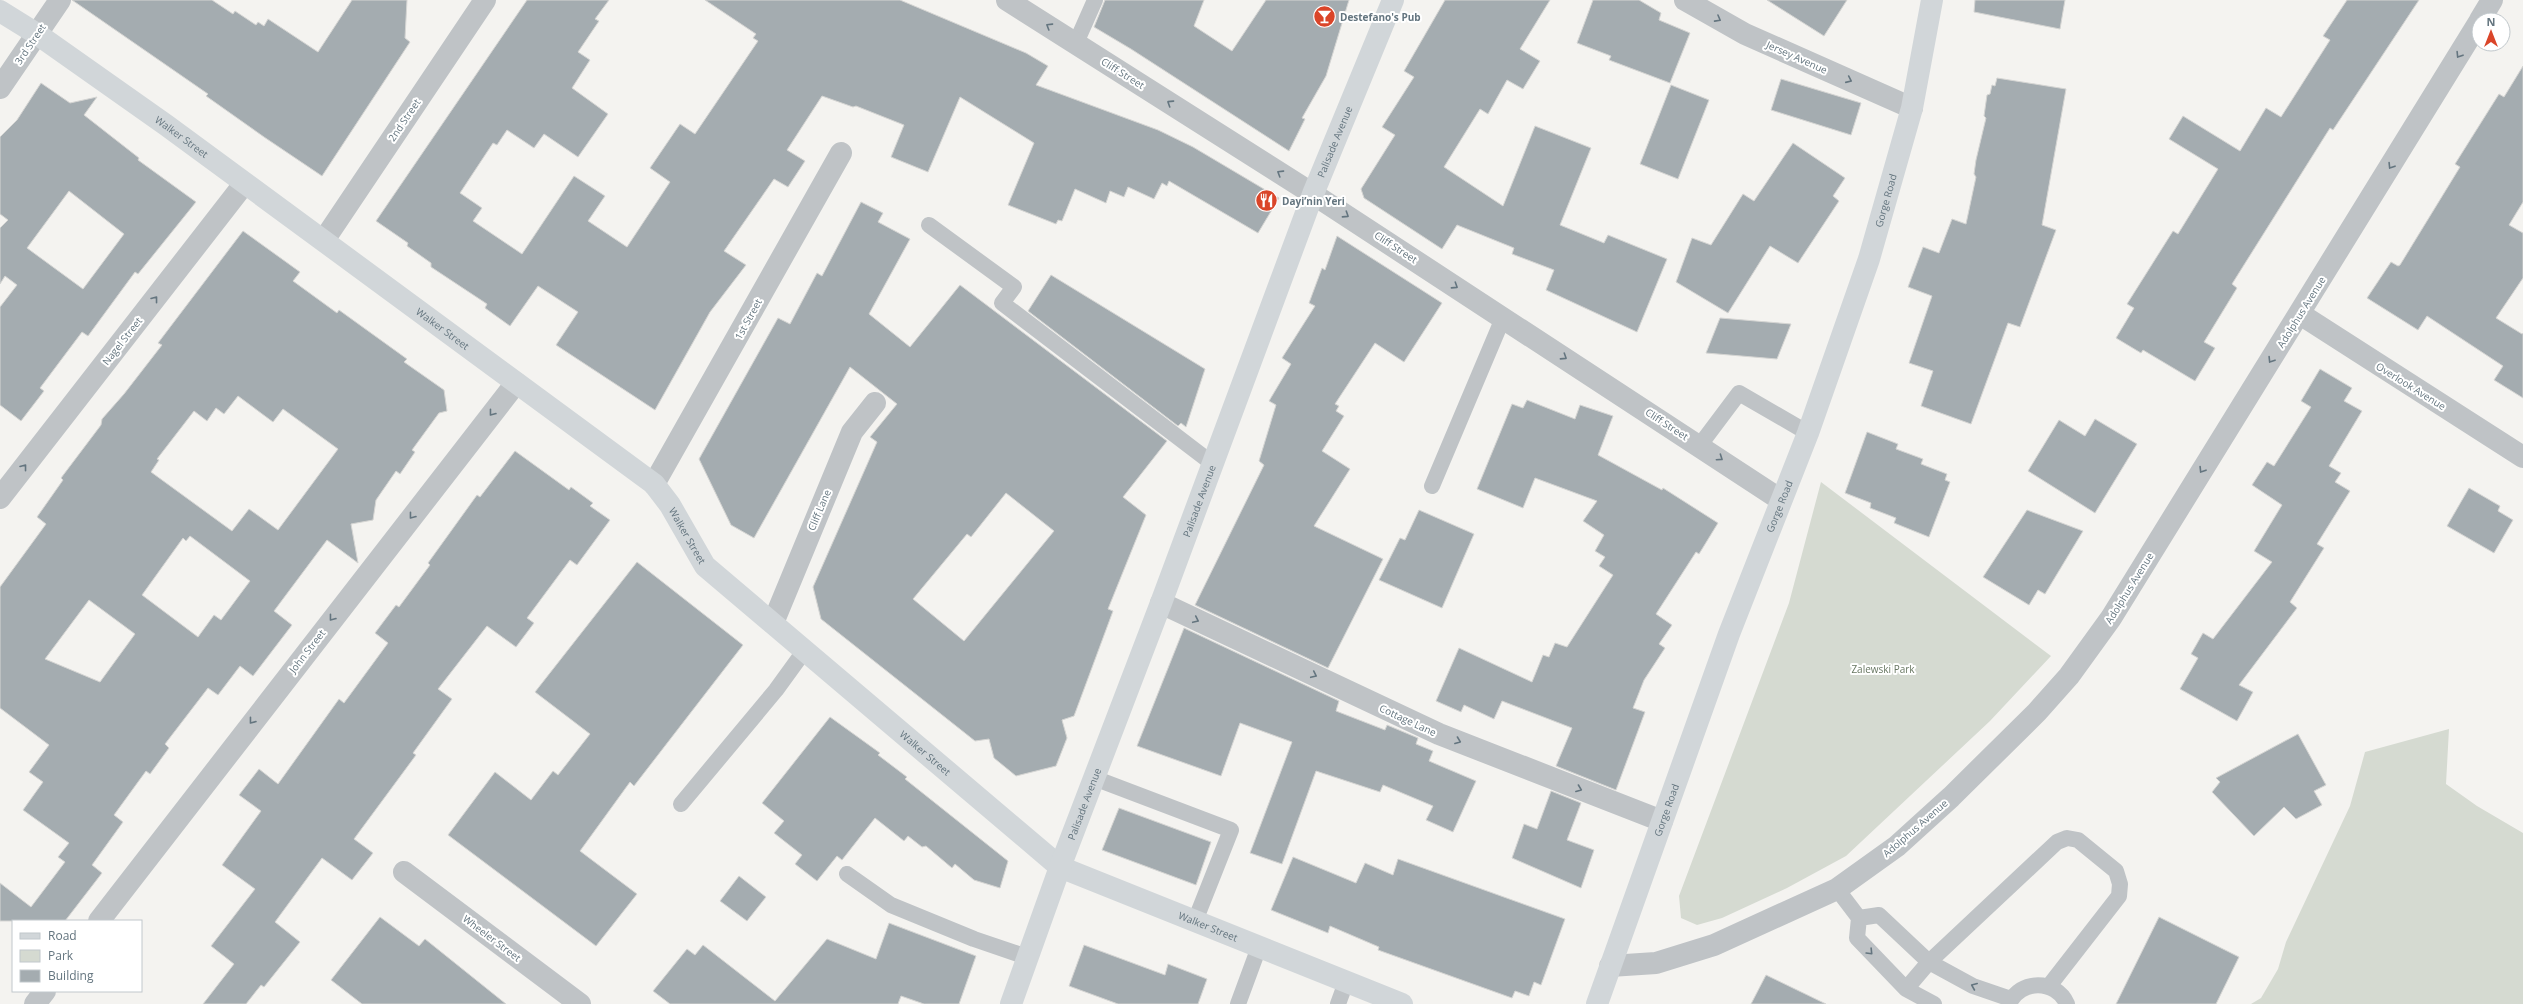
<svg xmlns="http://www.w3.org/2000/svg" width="2523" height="1004" font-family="'Open Sans',sans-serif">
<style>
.green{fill:#d5dad1}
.building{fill:#a4acb0;stroke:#d5d5d3;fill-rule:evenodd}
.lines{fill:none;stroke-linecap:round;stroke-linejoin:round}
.lane{stroke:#bfc3c6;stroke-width:16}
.street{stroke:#bfc3c6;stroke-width:22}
.secondary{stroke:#d1d6d9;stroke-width:22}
.oneway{stroke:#64757f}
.labels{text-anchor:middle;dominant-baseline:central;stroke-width:4;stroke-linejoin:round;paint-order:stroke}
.poi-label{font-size:10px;font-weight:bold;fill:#64757f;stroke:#fff;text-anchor:start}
.street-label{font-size:10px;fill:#64757f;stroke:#fff}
.park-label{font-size:10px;fill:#687762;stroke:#fff}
</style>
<rect width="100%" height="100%" fill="#f4f3f0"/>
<path class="green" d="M1821,482L2051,656L1990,721L1846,856L1787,888L1722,918L1697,925L1681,918L1679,896L1789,603Z
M2449,729L2446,784L2477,806L2523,833V1004H2251L2261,998L2278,969L2286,942L2350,806L2365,752Z"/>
<path class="building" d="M72,0H212L233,14L235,11L256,25L258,22L264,26L268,19L318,52L352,0H407L405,38L410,42L322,176L264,137L206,96L208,94Z
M527,0H609L595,19L599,21L578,52L590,60L572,88L608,114L578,157L544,134L534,148L507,130L497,145L493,143L460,193L482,208L473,221L522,254L574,176L605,196L588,221L627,247L670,182L650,168L680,124L695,134L758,41L753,38L756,34L705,0H900L1026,53L1048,66L1036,85L1158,130L1193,147L1279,198L1258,233L1169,181L1167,186L1162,183L1154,199L1128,187L1124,197L1110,191L1106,203L1075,189L1062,221L1058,220L1056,224L1008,205L1034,143L960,97L928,172L891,157L904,125L856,106L853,107L822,96L787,150L805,161L788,187L774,179L724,251L746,265L710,312L655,410L556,345L578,312L538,286L510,326L485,308L487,304L431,267V263L407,246L408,243L376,221Z
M1105,0H1204L1194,26L1232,51L1266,0H1349L1326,76L1302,118L1305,119L1289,151L1131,49L1094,27Z
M1445,0H1550L1520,49L1540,61L1523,89L1507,80L1488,114L1480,109L1444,167L1503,206L1535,126L1591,148L1560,225L1604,243L1608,235L1667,259L1637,332L1546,290L1554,270L1512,254L1514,248L1457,225L1442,249L1364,198L1361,189L1395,135L1382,127L1414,77L1404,71Z
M1593,0H1639L1661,13L1659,20L1690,33L1670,83L1609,60L1611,56L1577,43Z
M1767,0H1847L1824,36Z
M1975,0H2065L2060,29L1974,12Z
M2347,0H2419L2333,130L2330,128L2232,284L2237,288L2204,342L2215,348L2195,381L2143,350L2141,353L2116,338L2134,308L2127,304L2173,231L2178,234L2218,169L2169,139L2183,116L2240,151L2266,108L2281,117L2330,40L2323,36Z
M2523,66V202L2509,225L2523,233V278L2496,318L2522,334L2523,333V398L2494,380L2503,366L2427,316L2418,330L2367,298L2391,262L2398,266L2400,265L2460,167L2455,164L2499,94L2504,97Z
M1997,78L2066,89L2042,225L2056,230L2020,327L2008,323L1971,424L1921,406L1933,371L1909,363L1932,296L1908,287L1923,247L1939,253L1952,219L1966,224L1976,177L1974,174L1976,160L1986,118L1984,116L1987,95L1990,94L1992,85L1995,86Z
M1781,79L1861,103L1851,135L1771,110Z
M41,83L70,103L97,97L84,115L139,158L138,160L196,202L138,274L135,272L88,336L82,332L40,388L44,391L21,421L0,405V307L17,285L5,276L0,284V228L8,220L0,214V137L17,120ZM69,191L124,234L83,289L27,248Z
M1671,85L1709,100L1678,179L1640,164Z
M1793,143L1845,178L1833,196L1839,201L1798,263L1770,246L1728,313L1676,282L1692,238L1711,245L1743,194L1754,201Z
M861,202L883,213L878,222L910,239L869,314L910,347L960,285L1167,441L1123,497L1146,515L1108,609L1113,611L1074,716L1062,720L1067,738L1056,766L1016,776L994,758L989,739L975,741L821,619L813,587L877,442L870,437L897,404L850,367L754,538L731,525L699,459L778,318L790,324L817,273L822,276ZM1006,493L1054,531L964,641L913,599L967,534L971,537Z
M243,231L300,272L293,281L337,313L339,310L407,359L404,362L444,390L447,411L439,413L412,450L415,452L400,474L396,471L376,500L373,520L351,524L358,563L327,540L274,611L292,625L253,676L240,666L218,695L208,688L165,744L169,748L150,774L146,771L114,815L123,822L92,865L102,873L65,921H0V883L31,907L65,862L58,857L69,843L23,810L43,782L29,772L49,745L0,708V587L46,524L37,517L63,480L61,478L101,425L102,419L124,394L162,345L158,343ZM238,396L273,422L283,409L338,449L278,530L249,509L232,531L151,472L159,460L157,459L194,411L207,421L216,408L224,414ZM190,536L250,581L221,620L214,615L198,637L142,595L183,538L186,541ZM89,600L135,634L100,682L45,659Z
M1337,236L1442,303L1404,362L1375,343L1335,404L1339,406L1336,411L1344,416L1322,451L1350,469L1314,526L1383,559L1328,668L1195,605L1264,465L1259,461L1276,405L1269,401L1291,364L1282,358L1315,306L1309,303L1322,268L1325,270Z
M1051,275L1205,369L1186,427L1181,423L1178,426L1028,311Z
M1720,318L1791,324L1777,359L1706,353Z
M2320,369L2352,388L2344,401L2362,411L2329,466L2341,473L2335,482L2350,491L2317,544L2324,548L2290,602L2297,608L2239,685L2253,692L2237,721L2180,689L2198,658L2191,654L2203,633L2213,639L2272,562L2254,551L2282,505L2252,485L2267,462L2274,466L2311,407L2301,401Z
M1527,400L1575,419L1580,405L1613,416L1598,455L1662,490L1663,488L1718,523L1699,554L1696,552L1656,614L1672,625L1659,644L1665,648L1644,680L1633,708L1645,712L1616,790L1556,766L1572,728L1502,701L1494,719L1464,705L1461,712L1436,701L1459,648L1532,682L1543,655L1549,657L1555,643L1567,647L1613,575L1599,566L1605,557L1595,551L1604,535L1583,521L1597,501L1535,478L1523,508L1477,489L1512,404L1523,408Z
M2095,419L2137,444L2095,513L2028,471L2059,420L2085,436Z
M1867,432L1898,444L1896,449L1923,459L1921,464L1947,474L1945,480L1950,482L1929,537L1894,523L1896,518L1870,508L1871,503L1845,493Z
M515,451L569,490L571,487L593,503L590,506L610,520L577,565L570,560L527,618L534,623L516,647L487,626L438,689L452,699L413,753L416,755L354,839L373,853L352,880L322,858L275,922L300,942L264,987L261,985L246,1004H203L234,964L211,946L255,889L222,865L261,811L239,795L259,769L278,784L339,699L344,703L388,643L375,633L396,605L399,607L430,565L428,563L477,495L480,497Z
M2469,488L2500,506L2498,511L2513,520L2494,553L2447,526Z
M1419,510L1474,534L1442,608L1379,580L1400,538L1405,540Z
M2027,510L2083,531L2045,594L2038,590L2029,605L1983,577Z
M637,562L743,645L634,786L630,782L580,851L637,894L596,946L448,835L495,772L531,800L553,771L558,775L590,734L535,692Z
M1184,628L1339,701L1336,711L1385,730L1387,725L1418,738L1416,744L1433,751L1429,761L1476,781L1453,832L1426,820L1433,806L1383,785L1380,792L1316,771L1282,864L1250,853L1292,742L1240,723L1221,776L1137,746Z
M830,717L880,753L878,755L907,777L905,779L1008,861L1000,888L974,880L955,864L952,868L926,846L922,847L908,836L904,841L875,818L842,860L837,856L817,881L795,864L802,855L774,833L784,821L762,803Z
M2298,734L2326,785L2314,791L2322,805L2296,819L2284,807L2254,836L2212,792L2220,782L2216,778Z
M1551,791L1581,803L1567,840L1594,850L1581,888L1512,858L1524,824L1537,829Z
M1119,808L1211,842L1196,885L1102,850Z
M1293,857L1356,883L1365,863L1393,875L1398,859L1565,919L1541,985L1534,982L1529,996L1515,991L1512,998L1378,950L1379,947L1330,926L1328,933L1271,910Z
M739,876L766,897L747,921L720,901Z
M380,917L419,946L425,939L506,1004H362L331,980Z
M2159,917L2239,957L2216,1004H2116Z
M889,923L976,956L959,1004H924L901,996L898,1004H670L653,991L687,949L695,955L703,945L775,1001L827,939L876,959Z
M1084,945L1165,975L1168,964L1207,979L1198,1004H1118L1069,986Z
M1766,975L1826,1004H1751Z"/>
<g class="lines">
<path class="lane" d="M1076,43L1095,0
M929,225L1014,287L1002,303L1213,464
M1700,445L1739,393L1808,433
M1432,486L1503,318
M1094,778L1231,830L1195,921
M681,804L776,690L805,650
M847,874L891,905L974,939L1027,957
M1837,889L1859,918L1857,938L1906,989L1934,1004
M1859,918L1879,915L1929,962L1973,986L2011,999
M1906,989L1929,962L2057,842L2067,838L2078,840L2116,871L2120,884L2119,896L2049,986
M1238,1004L1259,947
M1338,1004L1346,982
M2009,1004C2020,979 2056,979 2067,1004"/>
<path class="street" d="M1007,0L1313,194L1781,500
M1685,0L1745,34L1912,108
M2480,20L2492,0
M0,88L60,0
M324,240L485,0
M2300,314L2523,457
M654,484L841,153
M0,498L244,184
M1161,603L1439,734L1662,821
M773,623L852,432L875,403
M404,872L580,1004
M99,921L516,383
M1610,966L1656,963L1714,945L1837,889L1897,846L1951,797L2037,712L2069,676L2111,618L2479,22
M35,1004L45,991"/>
<g class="secondary">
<path id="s1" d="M0,11L37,34L166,125L654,484L670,505L705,566L1060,867L1402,1004"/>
<path id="s2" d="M1011,1004L1060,867L1161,603L1313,194L1393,0"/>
<path id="s3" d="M1597,1004L1729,634L1808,433L1869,259L1912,108L1932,0"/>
</g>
</g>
<defs><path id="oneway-chevron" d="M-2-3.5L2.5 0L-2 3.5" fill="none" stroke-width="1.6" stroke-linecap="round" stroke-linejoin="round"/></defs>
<g class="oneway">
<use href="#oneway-chevron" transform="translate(1718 19) rotate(29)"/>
<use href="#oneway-chevron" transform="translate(1049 26) rotate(-148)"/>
<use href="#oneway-chevron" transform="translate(2459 55) rotate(122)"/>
<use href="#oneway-chevron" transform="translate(1849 80) rotate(24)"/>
<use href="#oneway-chevron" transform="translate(1170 103) rotate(-147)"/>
<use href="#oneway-chevron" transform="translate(2391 166) rotate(122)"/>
<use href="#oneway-chevron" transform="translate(1280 173) rotate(-148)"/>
<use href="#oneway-chevron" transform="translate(1346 215) rotate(33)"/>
<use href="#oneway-chevron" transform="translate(1455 286) rotate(33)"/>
<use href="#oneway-chevron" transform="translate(155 299) rotate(-52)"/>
<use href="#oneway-chevron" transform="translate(1564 357) rotate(33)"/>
<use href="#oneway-chevron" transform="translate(2271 360) rotate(122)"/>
<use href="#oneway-chevron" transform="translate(492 413) rotate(128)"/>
<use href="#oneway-chevron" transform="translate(1720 458) rotate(34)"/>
<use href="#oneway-chevron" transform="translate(24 467) rotate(-52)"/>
<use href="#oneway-chevron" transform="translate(2202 470) rotate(122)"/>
<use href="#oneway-chevron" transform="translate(412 516) rotate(128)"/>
<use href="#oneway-chevron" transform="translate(332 618) rotate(128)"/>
<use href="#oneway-chevron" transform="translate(1196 620) rotate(25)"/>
<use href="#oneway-chevron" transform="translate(1314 675) rotate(25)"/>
<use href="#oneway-chevron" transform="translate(252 721) rotate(128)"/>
<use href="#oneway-chevron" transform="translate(1458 741) rotate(21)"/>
<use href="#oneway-chevron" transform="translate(1579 789) rotate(21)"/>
<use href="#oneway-chevron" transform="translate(1870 952) rotate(46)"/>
<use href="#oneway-chevron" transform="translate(1974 986) rotate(-157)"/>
</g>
<defs>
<symbol id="bar-disc" viewBox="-11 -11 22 22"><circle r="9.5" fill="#da4529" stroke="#fff"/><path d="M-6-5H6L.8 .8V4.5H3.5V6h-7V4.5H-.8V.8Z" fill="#fff"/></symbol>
<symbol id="restaurant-disc" viewBox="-11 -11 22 22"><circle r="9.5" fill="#da4529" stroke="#fff"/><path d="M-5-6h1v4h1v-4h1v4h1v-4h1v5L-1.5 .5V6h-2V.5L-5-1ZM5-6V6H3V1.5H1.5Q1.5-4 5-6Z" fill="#fff"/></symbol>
</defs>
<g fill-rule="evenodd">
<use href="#bar-disc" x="1312" y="4" width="25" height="25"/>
<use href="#restaurant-disc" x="1254" y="188" width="25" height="25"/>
</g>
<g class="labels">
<g class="poi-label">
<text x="1340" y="17">Destefano's Pub</text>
<text x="1282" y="201">Dayi’nin Yeri</text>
</g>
<g class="street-label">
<text transform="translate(30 44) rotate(-56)">3rd Street</text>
<text transform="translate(1797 57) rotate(24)">Jersey Avenue</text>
<text transform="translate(1123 73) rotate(32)">Cliff Street</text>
<text transform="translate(404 120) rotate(-56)">2nd Street</text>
<text stroke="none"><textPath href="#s1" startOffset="221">Walker Street</textPath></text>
<text stroke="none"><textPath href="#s2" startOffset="921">Palisade Avenue</textPath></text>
<text stroke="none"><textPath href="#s3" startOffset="854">Gorge Road</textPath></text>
<text transform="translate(1396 247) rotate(33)">Cliff Street</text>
<text transform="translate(2301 312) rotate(-58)">Adolphus Avenue</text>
<text transform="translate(748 319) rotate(-61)">1st Street</text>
<text stroke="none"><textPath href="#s1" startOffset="545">Walker Street</textPath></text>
<text transform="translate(122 341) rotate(-52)">Nagel Street</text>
<text transform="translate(2411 386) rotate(32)">Overlook Avenue</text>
<text transform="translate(1667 424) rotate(33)">Cliff Street</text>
<text stroke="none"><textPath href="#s2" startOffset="537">Palisade Avenue</textPath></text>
<text stroke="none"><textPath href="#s3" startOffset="530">Gorge Road</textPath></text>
<text transform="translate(819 510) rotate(-67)">Cliff Lane</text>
<text stroke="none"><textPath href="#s1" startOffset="869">Walker Street</textPath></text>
<text transform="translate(2129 588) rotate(-58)">Adolphus Avenue</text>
<text transform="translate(307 651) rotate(-52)">John Street</text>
<text transform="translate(1408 720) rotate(25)">Cottage Lane</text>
<text stroke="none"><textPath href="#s1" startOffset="1193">Walker Street</textPath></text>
<text stroke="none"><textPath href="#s2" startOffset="213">Palisade Avenue</textPath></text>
<text stroke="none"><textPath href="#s3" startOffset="206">Gorge Road</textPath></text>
<text transform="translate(1915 828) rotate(-41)">Adolphus Avenue</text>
<text stroke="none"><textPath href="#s1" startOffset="1529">Walker Street</textPath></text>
<text transform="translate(492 938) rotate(37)">Wheeler Street</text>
</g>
<g class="park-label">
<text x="1883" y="669">Zalewski Park</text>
</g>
</g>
<rect x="12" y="920" width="130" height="72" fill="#ffffff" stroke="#c1c8cc"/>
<rect x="20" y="933" width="20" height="6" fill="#d1d6d9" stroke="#c1c8cc"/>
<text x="48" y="940" font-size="12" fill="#64757f">Road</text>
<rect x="20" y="950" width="20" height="12" fill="#d5dad1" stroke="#c1c8cc"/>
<text x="48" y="960" font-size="12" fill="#64757f">Park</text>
<rect x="20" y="970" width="20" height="12" fill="#a4acb0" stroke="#c1c8cc"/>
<text x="48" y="980" font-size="12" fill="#64757f">Building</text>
<g transform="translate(2491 32)"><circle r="19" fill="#ffffff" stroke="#c1c8cc"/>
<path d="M0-3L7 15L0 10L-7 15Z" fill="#da4529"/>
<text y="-6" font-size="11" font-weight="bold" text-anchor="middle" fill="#64757f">N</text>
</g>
</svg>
